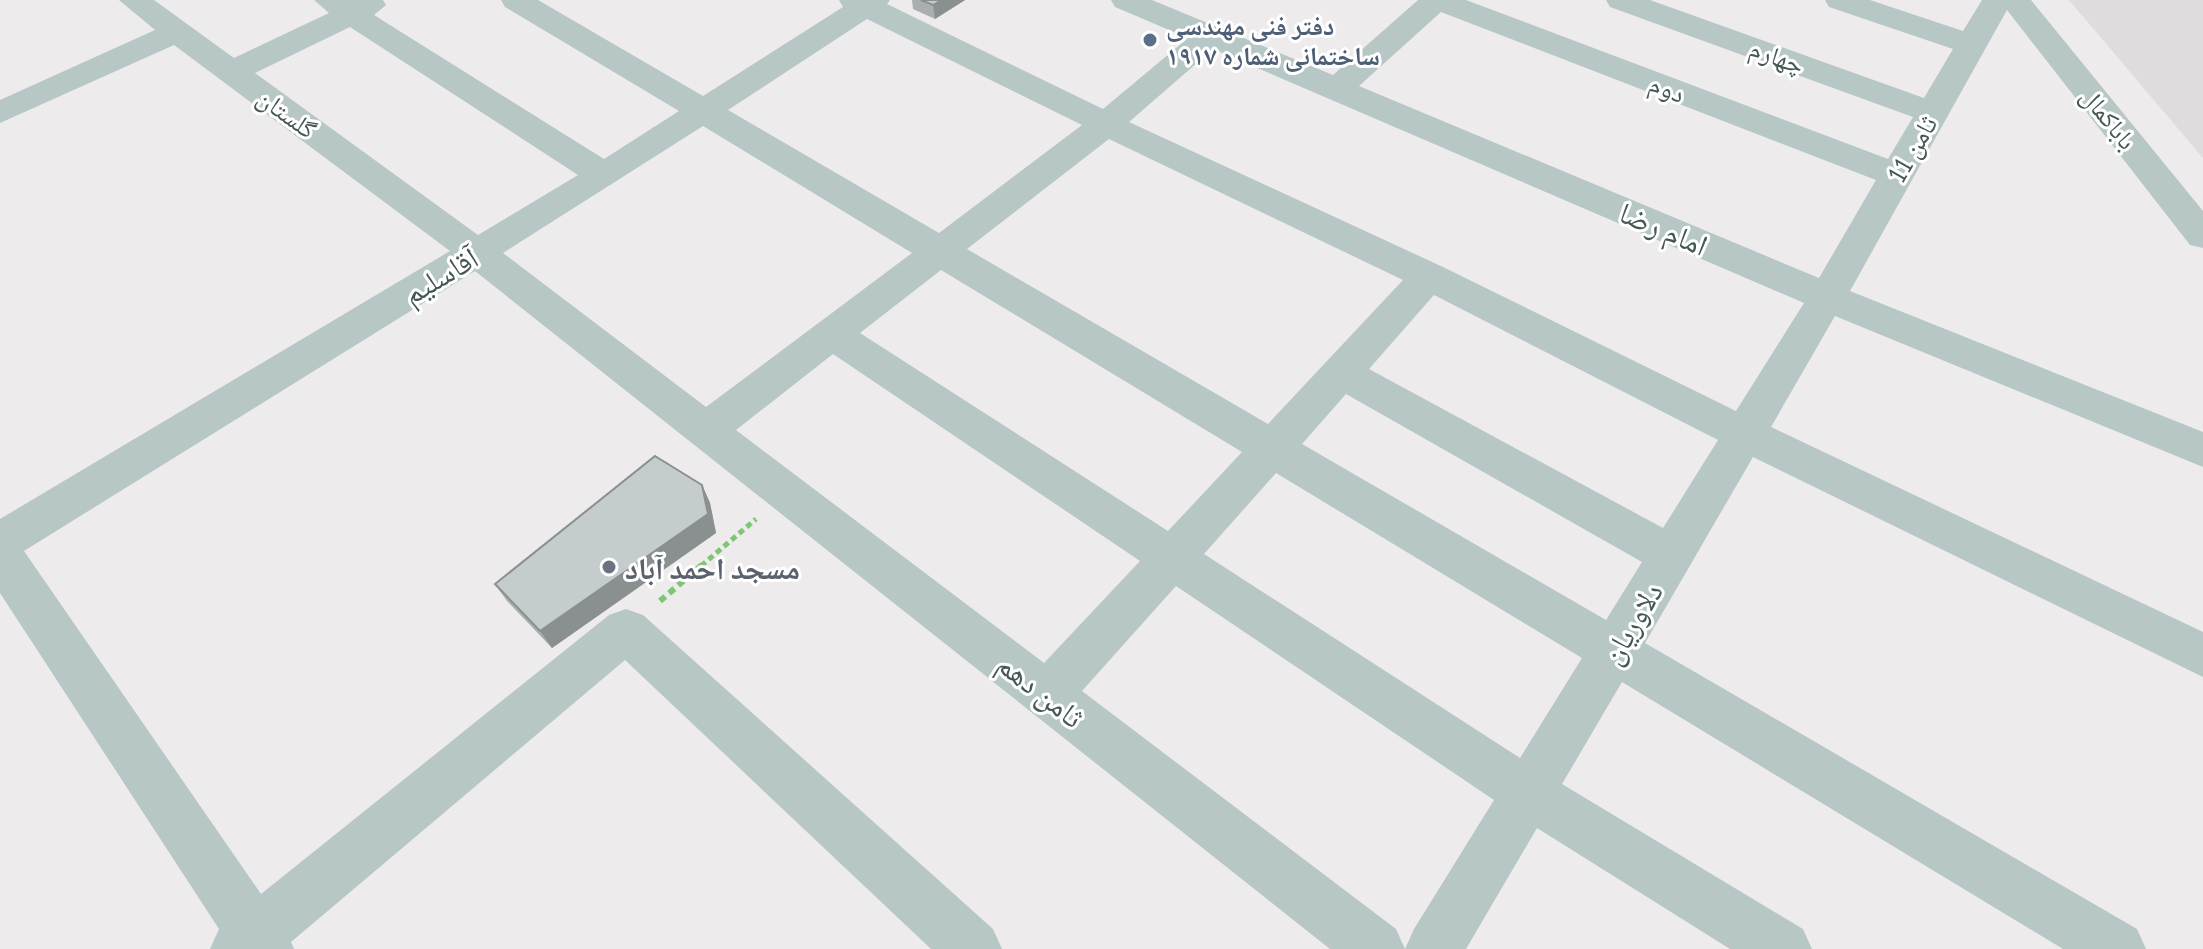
<svg xmlns="http://www.w3.org/2000/svg" width="2203" height="949" font-family="'PT Sans Narrow','Noto Naskh Arabic',sans-serif">
<style>
.education{fill:#dfdcde}
.lines{fill:none;stroke-linecap:round;stroke-linejoin:round}
.path-far1{stroke:#7ec675;stroke-width:5;stroke-dasharray:6 4;stroke-linecap:butt}
.path{stroke:#7ec675;stroke-width:6;stroke-dasharray:7 5;stroke-linecap:butt}
.minor{fill:#b7c7c5;fill-rule:evenodd}
.wall{fill:#a9afb0}
.shaded-wall{fill:#8a8f90}
.building{fill:#c5cccd;stroke:#8a8f90;stroke-width:2}
.service-dot{fill:#5c6f8a;stroke:#fff;stroke-width:3}
.worship-dot{fill:#6b7280;stroke:#fff;stroke-width:3}
.labels{text-anchor:middle;dominant-baseline:central;stroke-width:6;stroke-linejoin:round;paint-order:stroke}
.far-service-label{font-size:26px;font-weight:bold;fill:#4e5e75;stroke:#fff;text-anchor:start}
.far-street-label{font-size:26px;fill:#455755;stroke:#fff}
.street-label{font-size:30px;fill:#455755;stroke:#fff}
.worship-label{font-size:30px;font-weight:bold;fill:#5b616d;stroke:#fff;text-anchor:start}
</style>
<rect width="100%" height="100%" fill="#eeebed"/>
<path class="education" d="M2069,0H2203V158Z"/>
<g class="lines">
<path class="path-far1" d="M701,566L756,519"/>
<path class="path" d="M660,601L703,564"/>
<path class="minor" d="M119,0H154L234,58L329,13L314,0H383L386,5L374,15L604,159L679,111L505,7L501,0H538L703,96L843,7L839,0H890L887,4L1103,109L1188,38L1115,7L1111,0H1152L1333,75L1418,0H1466L1888,159L1913,117L1610,7L1606,0H1650L1924,98L1953,49L1829,7L1825,0H1870L1963,31L1982,0H2031L2203,211V248L2190,245L2007,10L1850,291L2203,432V467L1835,316L1771,427L2203,632V677L1753,457L1645,643L2137,929L2146,949H2063L1622,682L1562,784L1803,929L1812,949H1730L1537,828L1466,949H1405L1414,929L1494,800L1176,586L1082,691L1396,929L1405,949H1330L475,271L24,551L261,894L609,615L626,609L643,615L993,929L1002,949H931L625,660L291,942L294,949H210L219,929L0,593V519L450,251L174,45L0,123V100L155,30ZM1441,12L1876,180L1819,278L1359,86ZM867,19L1082,125L939,233L728,110ZM350,27L578,175L478,235L255,73ZM1213,49L1804,303L1736,411L1443,267L1129,122ZM703,126L912,253L706,407L503,253ZM1109,139L1403,280L1268,424L967,249ZM941,270L1242,452L1168,531L860,333ZM1434,295L1718,440L1663,528L1369,369ZM833,354L1140,561L1044,663L736,430ZM1346,394L1642,562L1606,620L1302,444ZM1276,473L1582,658L1520,758L1204,554Z"/>
</g>
<path class="wall" d="M912,0H965L935,19L913,9Z
M702,485L710,503L716,533L552,648L507,601L495,584Z"/>
<path class="shaded-wall" d="M942,0H965L935,19L933,5Z
M702,485L710,503L716,533L552,648L540,631Z"/>
<path class="building" d="M921,0H942L933,5Z
M655,456L702,485L708,514L540,631L495,584Z"/>
<circle class="service-dot" cx="1150" cy="40" r="8"/>
<circle class="worship-dot" cx="609" cy="567" r="8"/>
<g class="labels">
<g class="far-service-label">
<text x="1166" y="25">دفتر فنی مهندسی<tspan x="1166" dy="30">ساختمانی شماره ۱۹۱۷</tspan></text>
</g>
<g class="far-street-label">
<text transform="translate(1777 56) rotate(20)">چهارم</text>
<text transform="translate(1667 88) rotate(21)">دوم</text>
<text transform="translate(287 113) rotate(36)">گلستان</text>
<text transform="translate(2109 118) rotate(51)">باباکمال</text>
<text transform="translate(1912 149) rotate(-60)">ثامن 11</text>
</g>
<g class="street-label">
<text transform="translate(1664 228) rotate(23)">امام رضا</text>
<text transform="translate(440 275) rotate(-31)">آقاسلیم</text>
<text transform="translate(1631 623) rotate(-59)">دلاوریان</text>
<text transform="translate(1041 690) rotate(38)">ثامن دهم</text>
</g>
<g class="worship-label">
<text x="625" y="567">مسجد احمد آباد</text>
</g>
</g>
</svg>
